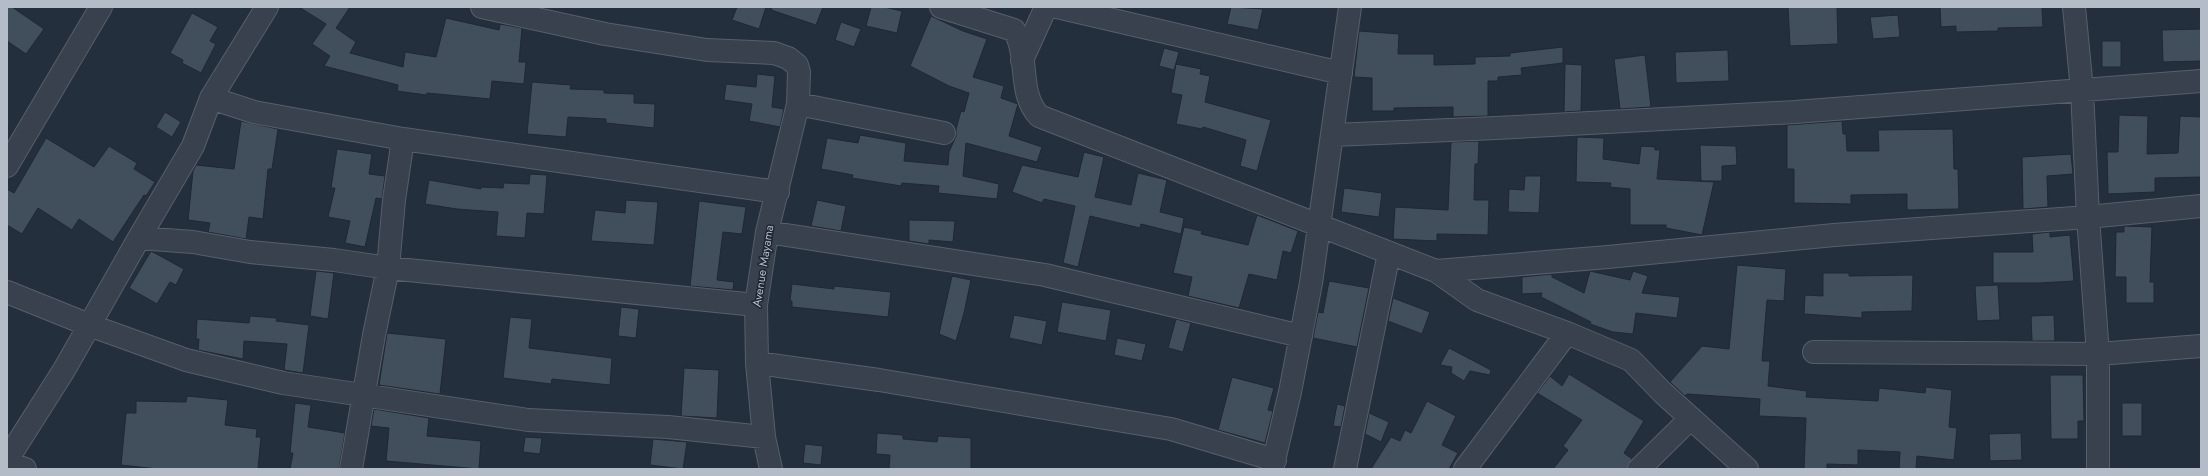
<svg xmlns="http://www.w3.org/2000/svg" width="2208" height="476" font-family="Jost,sans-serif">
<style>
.building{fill:#414e5c;stroke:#1f2834}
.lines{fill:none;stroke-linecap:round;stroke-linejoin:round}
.minor-casing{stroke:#565f6b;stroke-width:24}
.minor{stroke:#38414d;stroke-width:22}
.labels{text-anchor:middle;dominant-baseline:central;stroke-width:3;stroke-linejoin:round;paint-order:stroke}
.street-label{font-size:12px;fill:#b4bcc8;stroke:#1d2632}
</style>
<rect width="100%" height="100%" fill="#242f3d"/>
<path class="building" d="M7,7H12L44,29L26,54L7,41Z
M299,7H350L336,28L356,42L350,53L403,67L405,52L436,57L446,18L499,30L500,24L522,28L519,62H526L524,84L492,81L490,99L427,93L426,95L397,91L398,85L324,66L330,56L312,44L326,24Z
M737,7H766L759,29L732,20Z
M772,7H823L816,25L771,10Z
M871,7H884L902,11L897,33L866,26Z
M1231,7L1263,9L1258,30L1227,24Z
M1788,7H1837L1838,44L1790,46Z
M1940,7H2042L2043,27L1998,28V31L1956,32V26L1941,27Z
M192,13L218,27L210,41L216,44L201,73L182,63L183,60L170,53Z
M1898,15L1900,37L1873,39L1870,17Z
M931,16L963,31L987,39L973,77L1004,86L1001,98L1018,104L1009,136L1042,147L1037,162L966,143L963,176L999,184L997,199L938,193L939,186L902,183L901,186L852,178L853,175L821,169L827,138L858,143L860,135L906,143L904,161L948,165L949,152L956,136V129L961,111L964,112L969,93L949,86L910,66Z
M841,22L861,29L854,47L835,40Z
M2201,29V61L2163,62L2162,30Z
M1359,31L1399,34L1398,54H1434V65L1475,64V57L1510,56V53L1563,47V63L1521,68L1522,75L1498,77V81H1488V116L1453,117V107L1394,108V111H1372V78L1354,77Z
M2102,41H2121V67H2102Z
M1164,48L1179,52L1174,70L1159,66Z
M1728,50L1729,81L1676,83L1675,52Z
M1645,55L1651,107L1620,109L1614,59Z
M1176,64L1201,69L1200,74L1210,76L1205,102L1271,120L1257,171L1240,166L1246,140L1203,127L1202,129L1176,124L1182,95L1171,93Z
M1565,64L1582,65L1581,111L1564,112Z
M757,74L775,76L772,107L784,109L780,127L749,121L752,104L724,100L726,84L756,87Z
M532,82L571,85L570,89L604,90V93L634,94V103L655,104L654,128L606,123V119L568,117L566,137L527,134Z
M165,112L181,122L172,137L156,127Z
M2119,115L2148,116L2147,154L2178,153L2180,116L2201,117V177L2155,178V192L2108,194L2107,152H2118Z
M241,121L278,129L272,169H268L263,219L249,217L246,239L208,232L210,223L188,220L193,171L196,165L234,169Z
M1842,121L1843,134H1846L1847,151H1879L1878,130L1953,129L1954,169H1958L1959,209L1907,210V194L1851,195V204L1794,203V169H1787V125Z
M1577,137L1604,138L1603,159L1639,164L1641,146L1655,147V150H1660L1657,179L1714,182L1702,235L1666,228V225H1630V189L1610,187L1611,183L1576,182Z
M46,138L94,167L109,146L137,163L134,169L155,182L146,196L144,195L113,242L79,219L72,230L38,208L22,234L7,225V189L14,193Z
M1479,141L1478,164H1475L1474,200H1489L1488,235L1437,234V241L1393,239L1395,207L1448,210L1451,142Z
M1700,145L1736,146L1737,165L1722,166V181H1701Z
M337,149L372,154L369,174L385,176L382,199L376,198L365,247L345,243L350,221L328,217L335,188H331Z
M1084,152L1104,157L1095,197L1131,205L1138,173L1167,180L1160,212L1184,218L1181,234L1141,224L1140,228L1090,216L1078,267L1063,263L1075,206L1044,199L1042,203L1012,192L1022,165L1078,177Z
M2071,154L2073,174L2047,176L2048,207L2023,209L2022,157Z
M530,174L547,175L544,214L527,213L525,238L496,236L498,212L457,209L425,204L429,180L481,189V187L503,188L504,183L529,184Z
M1525,176H1541L1539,213L1508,212L1509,189L1524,190Z
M1344,188L1382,193L1379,217L1341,212Z
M626,200L658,202L654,245L591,241L595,210L625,213Z
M817,200L846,206L841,231L811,226Z
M699,201L746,207L742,234L723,232L717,280L734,282L733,290L690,286Z
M1257,215L1298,231L1291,253L1283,251L1277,280L1249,274L1239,308L1188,296L1192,277L1173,273L1184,227L1202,231L1201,234L1248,245Z
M909,220L955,221L953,242L929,240V244L909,241Z
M2124,226L2152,227L2150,282H2154V303H2126V277H2115L2116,232H2124Z
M2050,232V237L2070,235L2074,281L2039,283H1993V252H2033L2032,234Z
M151,251L184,269L176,285L170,282L157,304L129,288Z
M1737,265L1786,269L1784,301L1767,300L1762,361H1770L1768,386L1807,391L1806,397L1878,401L1879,388L1925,393L1926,387L1952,390L1949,427L1957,428L1954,460L1917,456L1916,469H1899L1900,452L1858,450V465L1827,464V469H1804L1806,418L1759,416L1760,399L1687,394L1685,396L1670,382L1702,346L1729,349Z
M316,271L334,273L328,319L310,316Z
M1590,271L1630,280L1633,271L1648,276L1642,293L1680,297L1677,318L1636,313L1633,334L1613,332L1590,324L1591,322L1541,297L1542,293L1522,294V277L1552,274V277L1584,293Z
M1823,273H1849V276L1913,275L1912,311L1862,312V318L1804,314L1805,295L1823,296Z
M952,276L971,280L964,313L956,341L939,334Z
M1329,281L1369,288L1357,347L1313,338L1318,312L1323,313Z
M792,284L834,289V286L891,292L888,317L792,307V301H790Z
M1998,285L2000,320L1977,321L1975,286Z
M1393,298L1430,312L1422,334L1388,321Z
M1062,302L1111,310L1106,341L1057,332Z
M621,307L639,309L636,338L618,336Z
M1014,315L1047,321L1042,345L1009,338Z
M2054,315L2055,341H2032L2031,316Z
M250,316L277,318L276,321L309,325L303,373L284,370L287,344L244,341L243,359L198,350L199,339H196L197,319L249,323Z
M510,317L532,319L529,348L612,358L610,385L552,379L551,384L503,378Z
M1176,319L1191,323L1183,352L1168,348Z
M387,333L446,339L440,394L379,385Z
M1117,338L1146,344L1142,361L1114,355Z
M1449,348L1491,370L1490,375L1470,371L1464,381L1451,373L1452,367L1440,365Z
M684,368L719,370L717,418L681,416Z
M1569,374L1644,421L1624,453L1632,459L1627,469H1553L1568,450L1563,446L1582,420L1537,393L1550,376L1562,386Z
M2050,375H2083L2084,421H2078V439H2051Z
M1232,377L1274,388L1268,410L1273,411L1265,443L1218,430Z
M187,396L228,400L225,425L257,429L256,437H261L258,469H158L121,465L126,413H136V401L186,402Z
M1427,401L1456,416L1442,445L1458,453L1449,469H1371L1391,437L1400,441L1405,430L1411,433Z
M295,403L311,405L308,427L345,433L339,469H290L293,453H290Z
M2122,403H2142V436H2122Z
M1337,404L1345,406L1341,427L1333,426Z
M374,409L429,418L427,436L481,441L479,469L386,461L389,428L371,426Z
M1369,413L1389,422L1381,442L1365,434Z
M877,433L903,435V439L937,442L938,436L971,438V469H889L890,455L876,454Z
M2021,433L2022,460L1990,461L1989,434Z
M525,437L542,438L540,454L523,452Z
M653,439L687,442L683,469L650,465Z
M805,444L823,446L821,465L803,463Z"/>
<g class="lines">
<defs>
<path id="minor" d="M482,7L605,34L707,50L774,53L788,58L797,65L799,72L798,104L767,232L756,305L757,363L764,437L771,469
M941,7L1014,30C1030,57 1017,92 1039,116L1436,271L1477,300L1567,333L1631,360L1663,393L1747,469
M1057,7L1341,73
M2074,7L2082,90L2088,217L2098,354V469
M1022,60L1046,7
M211,98L254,112L403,139L778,192
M798,104L944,133
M1333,135L1496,128L1795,112L2201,81
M7,166L101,7
M767,232L1045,275L1301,336
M139,238L193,242L250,252L334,260L388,268L756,305
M1436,271L1608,257L1834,235L2088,217L2201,206
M7,292L89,325L186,360L283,383L528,420L668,427L764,437
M1814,352L2098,354L2201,346
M757,363L879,380L1171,429L1275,460
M7,460L64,370L139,238L193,146L211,98L267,7
M7,463L25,469
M351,469L374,335L388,268L394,200L403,139
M1272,469L1290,392L1311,283L1350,7
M1345,469L1389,253
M1465,469L1567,333
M1639,469L1691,418"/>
</defs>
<use href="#minor" class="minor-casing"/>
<use href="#minor" class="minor"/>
</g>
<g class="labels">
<g class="street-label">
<text transform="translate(763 266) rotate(-81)">Avenue Mayama</text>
</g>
</g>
<rect width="2208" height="476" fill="none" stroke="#b4bcc8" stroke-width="16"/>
</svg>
